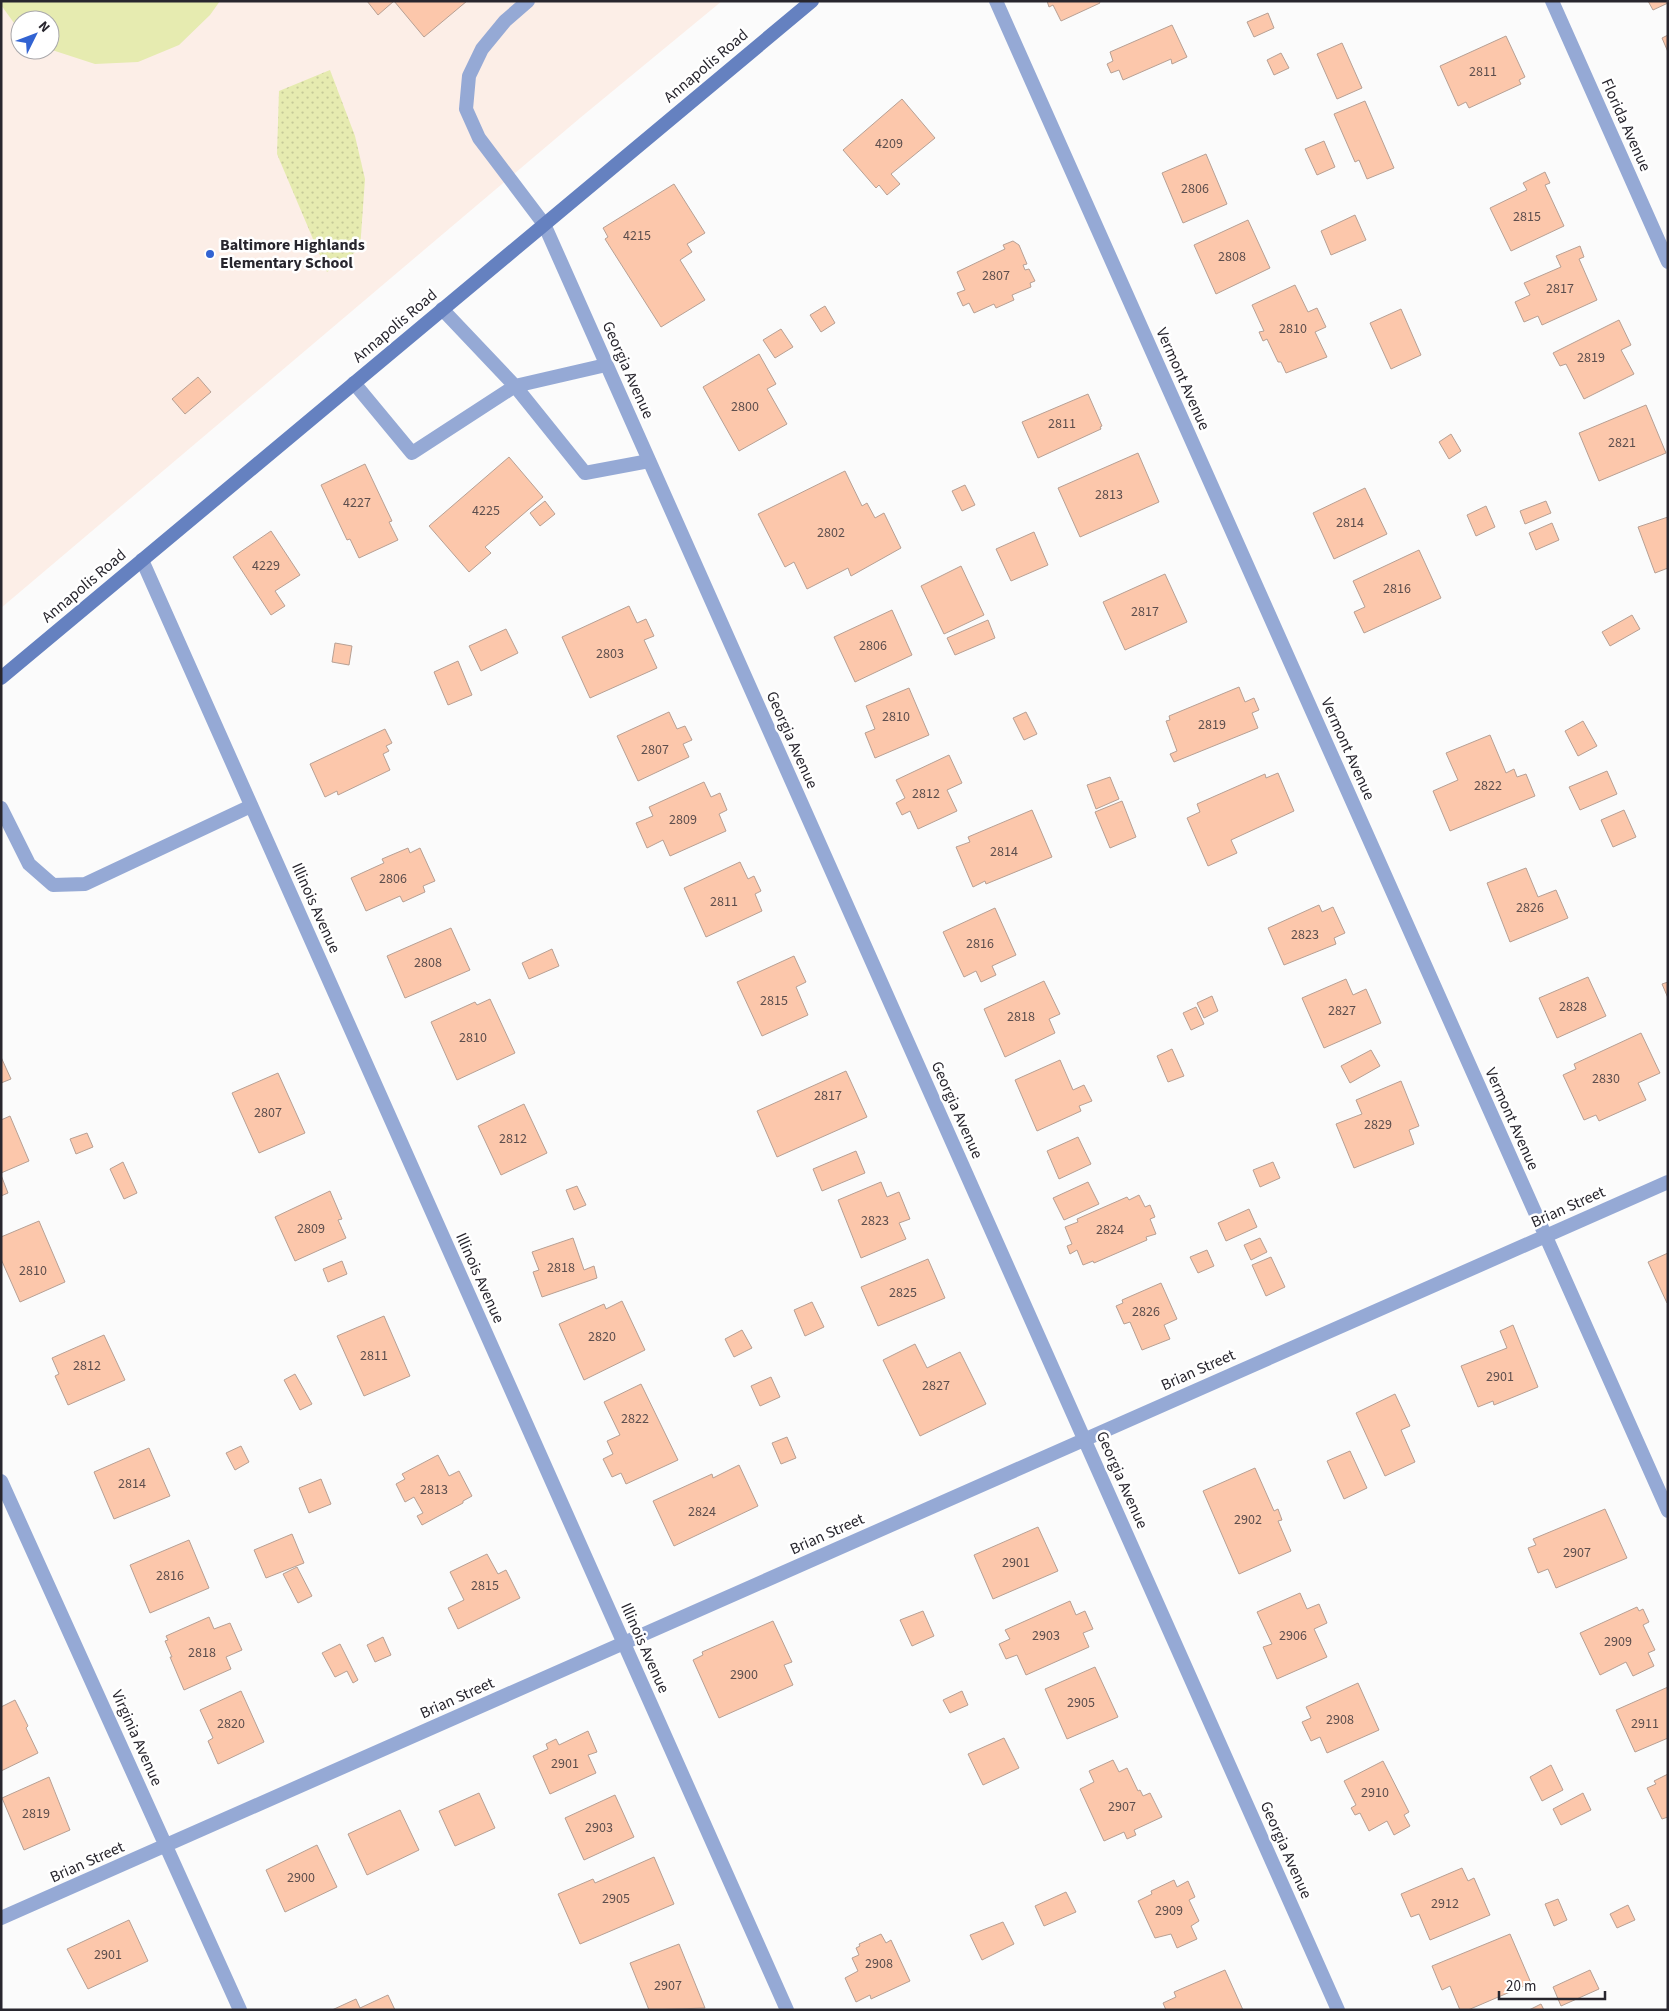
<svg xmlns="http://www.w3.org/2000/svg" width="1669" height="2011" font-family="'Source Sans 3',sans-serif">
<style>
.education{fill:#fceee7;fill-rule:evenodd}
.park{fill:url(#park-dots)}
.pitch{fill:#e6ebb0}
.building{fill:#fcc7ab;stroke:#b7a094}
.lines{fill:none;stroke-linecap:round;stroke-linejoin:round}
.service{stroke:#95a9d5;stroke-width:14}
.minor{stroke:#95a9d5;stroke-width:14}
.secondary{stroke:#6581c0;stroke-width:14}
.poi-dot{fill:#3263d2;stroke:#fff;stroke-width:2}
.labels{text-anchor:middle;dominant-baseline:central;stroke-width:5;stroke-linejoin:round;paint-order:stroke}
.number-label{font-size:14px;fill:#5d4e4d}
.street-label{font-size:16px;fill:#28262e;stroke:#fff}
.poi-label{font-size:16px;font-weight:bold;fill:#28262e;stroke:#fff;text-anchor:start}
</style>
<defs>
<pattern id="park-dots" width="8" height="8" patternUnits="userSpaceOnUse" patternTransform="scale(1.25)"><rect width="8" height="8" fill="#e6ebb0"/><path d="M2 2h.1M6 6h.1" fill="none" stroke="#c5c998" stroke-width="1.8" stroke-linecap="round"/></pattern>
</defs>
<rect width="100%" height="100%" fill="#fbfbfb"/>
<path class="education" d="M1,1H722L580,118L1,608ZM20,20H50V50H20Z"/>
<path class="park" d="M330,70L355,136L365,179L360,249L327,272L277,154L279,91Z"/>
<path class="pitch" d="M1,1H220L210,15L179,45L138,62L95,64L52,50L50,49V20H20V27L14,23L1,5Z"/>
<path class="building" d="M367,1H467L424,37L394,1L378,15Z
M1047,1H1099L1100,3L1061,21L1053,5L1049,7Z
M1648,1H1668V3L1653,10Z
M1268,13L1274,28L1254,37L1247,22Z
M1172,25L1187,57L1172,64L1171,59L1123,80L1119,70L1111,73L1107,64L1113,61L1110,52Z
M1668,35V52L1662,38Z
M1506,36L1525,77L1519,80L1521,84L1469,108L1466,102L1458,106L1440,66Z
M1342,43L1362,88L1337,99L1317,54Z
M1281,53L1289,68L1274,75L1267,60Z
M902,99L935,138L891,174L900,184L887,195L879,185L876,188L843,150Z
M1365,101L1394,168L1367,179L1359,160L1355,162L1334,114Z
M1324,141L1335,167L1317,175L1305,149Z
M1206,154L1227,204L1183,223L1162,173Z
M1545,172L1550,183L1545,185L1564,226L1511,251L1490,208L1527,190L1523,183Z
M674,184L705,233L687,244L692,252L680,260L705,300L661,327L605,239L608,237L603,228Z
M1355,215L1366,240L1331,255L1321,231Z
M1248,220L1270,268L1216,294L1194,245Z
M1013,241L1019,245L1027,264L1023,265L1025,270L1029,269L1035,281L1030,283L1031,287L1012,295L1014,300L996,308L994,304L974,313L969,303L963,306L957,293L965,290L957,272L1005,249L1003,245Z
M1580,246L1584,257L1579,259L1597,300L1542,325L1538,316L1524,322L1515,302L1530,295L1524,283L1561,267L1556,256Z
M1295,285L1308,312L1317,308L1326,327L1315,332L1327,357L1286,373L1281,362H1278L1267,339L1263,341L1259,332L1264,331L1252,305Z
M825,306L835,323L821,332L810,315Z
M1401,309L1421,355L1391,369L1370,323Z
M1619,320L1631,345L1621,350L1634,374L1584,399L1566,364L1560,366L1553,353Z
M781,329L793,347L775,358L763,340Z
M759,354L776,384L767,389L787,424L739,451L703,387Z
M198,377L211,392L185,414L172,399Z
M1088,394L1102,426L1100,427L1101,429L1038,458L1022,422Z
M1646,405L1666,453L1599,481L1579,433Z
M1451,434L1461,451L1449,459L1439,442Z
M1138,453L1159,502L1080,537L1058,488Z
M509,457L543,497L485,547L491,553L469,572L429,526Z
M365,464L392,521L389,522L398,540L359,558L350,539L347,540L321,485Z
M845,471L862,506L867,503L875,518L884,513L901,548L851,576L848,568L807,589L794,562L785,567L758,514Z
M965,485L975,505L962,511L952,491Z
M1365,488L1387,534L1334,559L1313,513Z
M545,501L555,514L540,526L530,513Z
M1546,501L1551,513L1525,524L1520,511Z
M1486,506L1495,527L1476,536L1467,515Z
M1668,517V568L1655,573L1638,527Z
M1552,523L1559,540L1536,550L1529,533Z
M271,531L300,575L275,591L285,606L271,615L233,557Z
M1034,532L1048,565L1011,581L996,549Z
M1419,550L1441,598L1364,633L1354,612L1365,607L1353,581Z
M961,566L984,615L944,634L921,586Z
M1165,574L1187,622L1125,650L1103,602Z
M629,606L637,623L646,619L654,636L644,640L657,668L590,698L562,637Z
M892,610L912,655L855,682L834,637Z
M1632,615L1640,629L1610,646L1602,632Z
M988,620L995,638L955,655L947,638Z
M506,629L518,653L481,671L469,646Z
M335,643L352,646L349,665L332,662Z
M458,661L472,695L448,705L434,672Z
M1239,687L1245,702L1254,698L1259,710L1252,713L1258,728L1174,762L1170,754L1177,751L1166,721L1170,720L1169,716Z
M909,688L929,735L875,758L865,733L875,729L866,706Z
M669,712L677,729L685,726L692,740L683,744L689,757L638,781L617,736Z
M1026,712L1037,734L1024,740L1013,718Z
M1583,721L1597,746L1578,756L1565,731Z
M385,729L392,743L386,746L389,751L383,754L390,770L338,795L337,791L325,797L310,764Z
M1490,735L1506,773L1514,769L1517,777L1526,774L1535,796L1450,831L1433,791L1458,780L1446,753Z
M949,755L962,783L947,790L957,811L918,829L910,811L902,815L896,803L905,798L896,780Z
M1607,771L1617,794L1580,810L1569,787Z
M1278,773L1294,811L1231,840L1237,853L1208,866L1187,818L1200,812L1197,804L1265,774L1266,778Z
M1110,777L1119,799L1096,809L1087,785Z
M704,782L711,797L720,793L727,810L719,814L726,831L670,856L663,840L647,848L636,823L653,816L649,807Z
M1122,801L1136,837L1110,848L1095,812Z
M1032,810L1052,857L986,884L985,881L973,887L956,847L970,842L968,837Z
M1624,810L1636,837L1613,847L1601,820Z
M408,848L410,853L420,848L435,881L423,886L425,892L403,902L400,896L366,911L351,878L384,863L382,859Z
M740,862L748,879L754,876L761,891L755,894L762,911L706,937L684,888Z
M1526,868L1538,897L1556,890L1568,918L1510,942L1487,883Z
M1319,905L1322,912L1333,907L1345,933L1334,938L1336,944L1284,965L1268,928Z
M995,908L1016,955L992,966L996,975L981,982L976,971L964,977L943,932Z
M451,928L470,970L405,998L387,956Z
M552,949L559,966L529,979L522,963Z
M794,956L806,982L796,987L808,1015L762,1036L737,982Z
M1588,977L1606,1016L1557,1038L1539,998Z
M1346,979L1353,995L1366,989L1381,1023L1324,1048L1302,998Z
M1044,981L1060,1014L1049,1019L1055,1033L1005,1057L984,1009Z
M1668,982V998L1662,984Z
M1212,996L1218,1011L1204,1018L1197,1003Z
M490,999L515,1053L457,1080L431,1022L475,1002L477,1005Z
M1196,1007L1204,1024L1191,1030L1183,1013Z
M1641,1033L1660,1073L1638,1083L1646,1100L1599,1121L1596,1115L1584,1120L1563,1075L1576,1069L1574,1064Z
M1172,1049L1184,1076L1168,1082L1157,1056Z
M1371,1050L1380,1066L1350,1083L1341,1066Z
M1,1057L11,1079L1,1083Z
M1060,1060L1073,1090L1084,1085L1092,1101L1079,1106L1081,1111L1037,1131L1015,1080Z
M846,1071L867,1117L777,1157L757,1111Z
M278,1073L305,1133L259,1153L232,1093Z
M1401,1081L1419,1126L1409,1130L1414,1144L1354,1168L1336,1124L1362,1114L1356,1100Z
M524,1104L547,1153L501,1175L478,1126Z
M10,1116L29,1161L1,1173V1120Z
M87,1133L93,1147L76,1154L70,1139Z
M1078,1137L1091,1164L1059,1179L1047,1151Z
M856,1151L865,1173L822,1191L813,1169Z
M123,1162L137,1193L124,1199L110,1169Z
M1273,1162L1280,1178L1260,1187L1253,1170Z
M1,1175L8,1193L1,1196Z
M881,1182L887,1197L899,1192L910,1219L899,1223L906,1239L861,1258L838,1200Z
M1088,1182L1099,1204L1064,1220L1053,1198Z
M577,1186L586,1205L574,1210L566,1190Z
M330,1191L342,1219L338,1220L346,1238L295,1261L275,1217Z
M1139,1195L1145,1207L1150,1205L1155,1217L1150,1219L1156,1234L1146,1237L1147,1240L1094,1263L1093,1261L1083,1265L1077,1250L1070,1254L1067,1246L1072,1244L1065,1227L1078,1222L1077,1219L1127,1197L1129,1200Z
M1249,1209L1257,1227L1226,1241L1218,1223Z
M39,1221L65,1282L20,1302L1,1259V1237Z
M573,1238L584,1270L594,1266L597,1278L542,1297L533,1272L539,1270L532,1252Z
M1260,1238L1267,1252L1251,1260L1244,1245Z
M1207,1250L1214,1266L1198,1273L1190,1257Z
M1668,1253V1303H1667L1648,1262Z
M1271,1257L1285,1287L1266,1296L1252,1265Z
M928,1259L945,1298L878,1326L861,1287Z
M342,1261L347,1274L328,1282L323,1269Z
M1161,1283L1177,1319L1164,1325L1170,1339L1142,1350L1130,1322L1124,1324L1116,1306L1123,1303L1122,1300Z
M622,1301L645,1350L584,1380L559,1324L604,1304L606,1309Z
M812,1302L824,1327L805,1336L794,1310Z
M384,1316L410,1376L364,1396L337,1336Z
M1513,1325L1538,1387L1494,1405L1493,1401L1478,1407L1461,1366L1507,1348L1500,1331Z
M742,1330L752,1348L734,1357L725,1339Z
M104,1335L125,1380L68,1405L55,1376L59,1374L52,1358Z
M915,1344L927,1368L960,1352L986,1404L920,1436L883,1360Z
M295,1374L312,1404L300,1410L284,1380Z
M771,1377L780,1397L760,1406L751,1386Z
M641,1384L678,1460L626,1484L621,1473L612,1477L603,1459L613,1454L607,1441L620,1435L604,1402Z
M1395,1394L1410,1426L1401,1430L1415,1462L1385,1476L1356,1413Z
M787,1437L796,1458L781,1464L772,1443Z
M241,1446L249,1462L235,1470L226,1453Z
M149,1448L170,1496L114,1519L94,1472Z
M1350,1451L1367,1488L1344,1499L1327,1461Z
M438,1455L449,1476L459,1471L472,1496L463,1501V1503L422,1525L417,1516L423,1513L414,1497L405,1502L396,1484L405,1479L402,1474Z
M739,1465L758,1506L674,1546L653,1501L712,1474L713,1478Z
M1255,1468L1274,1511L1278,1509L1282,1520L1278,1521L1291,1551L1239,1574L1203,1491Z
M321,1479L331,1504L309,1513L299,1488Z
M1605,1509L1627,1558L1556,1588L1548,1569L1538,1573L1528,1548L1536,1545L1533,1539Z
M1038,1527L1058,1571L993,1599L974,1555Z
M292,1534L304,1563L266,1578L254,1550Z
M189,1540L209,1588L150,1613L130,1565Z
M487,1554L498,1574L506,1570L520,1598L458,1629L448,1608L464,1600L450,1572Z
M297,1567L312,1596L298,1603L283,1574Z
M1300,1593L1307,1609L1319,1604L1327,1623L1314,1629L1327,1657L1277,1679L1263,1647L1272,1644L1257,1612Z
M1070,1601L1076,1615L1085,1611L1093,1629L1083,1633L1089,1647L1026,1675L1017,1655L1006,1659L999,1644L1010,1639L1005,1630Z
M1637,1607L1639,1611L1643,1609L1649,1622L1643,1625L1655,1650L1648,1653L1654,1666L1633,1676L1626,1662L1600,1675L1580,1633Z
M923,1611L934,1636L912,1646L900,1620Z
M209,1617L214,1629L230,1623L242,1650L226,1657L231,1669L184,1690L170,1657H172L165,1641L168,1640L166,1636Z
M773,1621L792,1662L784,1665L793,1685L719,1718L693,1660L703,1655L702,1652Z
M383,1637L391,1655L375,1662L367,1645Z
M340,1644L358,1680L353,1683L347,1671L335,1677L322,1653Z
M1095,1667L1118,1717L1067,1739L1045,1689Z
M1358,1683L1379,1730L1327,1753L1320,1737L1311,1741L1302,1722L1311,1718L1306,1707Z
M1668,1687V1738L1635,1752L1616,1710Z
M241,1691L264,1742L218,1764L208,1741L213,1738L200,1710Z
M962,1691L968,1705L950,1713L943,1700Z
M15,1700L28,1726L26,1728L38,1753L1,1771V1707Z
M588,1731L597,1752L588,1755L596,1773L550,1794L533,1756L548,1749L546,1744L556,1739L559,1745Z
M1004,1738L1019,1768L983,1785L968,1754Z
M1113,1760L1119,1772L1127,1768L1138,1791L1140,1790L1143,1796L1150,1793L1162,1817L1134,1830L1136,1835L1127,1839L1124,1832L1104,1841L1080,1789L1094,1782L1089,1771Z
M1383,1761L1409,1812L1404,1815L1410,1826L1394,1835L1387,1821L1369,1831L1360,1813L1355,1815L1351,1808L1356,1805L1344,1781Z
M1551,1765L1563,1790L1542,1801L1530,1777Z
M1668,1774V1817L1662,1819L1647,1788L1656,1784L1654,1781Z
M49,1777L70,1830L24,1850L2,1798Z
M479,1793L495,1828L455,1846L439,1811Z
M1583,1793L1591,1810L1561,1825L1553,1809Z
M615,1795L634,1837L584,1860L565,1818Z
M400,1810L419,1850L367,1875L348,1834Z
M317,1845L337,1887L285,1912L266,1870Z
M654,1857L674,1904L580,1944L558,1894L593,1879L595,1883Z
M1462,1868L1468,1881L1474,1878L1490,1915L1430,1940L1419,1914L1411,1917L1401,1894Z
M1174,1880L1177,1887L1188,1881L1195,1897L1189,1900L1199,1921L1191,1926L1197,1939L1177,1948L1171,1934L1155,1938L1138,1901L1152,1894L1151,1891Z
M1066,1892L1076,1912L1044,1926L1035,1906Z
M1558,1899L1567,1920L1554,1926L1545,1904Z
M1628,1905L1635,1920L1617,1928L1610,1914Z
M129,1920L148,1961L88,1989L67,1949Z
M1003,1922L1014,1944L982,1960L970,1935Z
M881,1934L886,1943L891,1940L910,1981L871,1999L870,1995L856,2002L845,1978L858,1971L852,1958L859,1955L856,1948L860,1946L859,1944Z
M1510,1934L1531,1983L1468,2010H1460L1450,1986L1442,1990L1432,1966Z
M679,1944L705,2008L649,2010L630,1963Z
M1225,1970L1243,2010H1166L1163,2003L1176,1997L1174,1992Z
M1590,1970L1599,1989L1561,2006L1553,1987Z
M388,1995L395,2010H332L356,1999L360,2008Z
M1541,2004L1544,2010H1529Z"/>
<g class="lines">
<path class="service" d="M528,1L505,21L482,49L469,76L466,109L479,138L544,224
M442,309L515,386L606,365
M354,383L412,453L515,386L585,473L649,461
M1,808L29,864L53,885L85,884L251,806"/>
<path class="minor" d="M996,1L1668,1511
M1552,1L1668,262
M544,224L1338,2010
M142,560L787,2010
M1,1481L240,2010
M1,1918L1668,1182"/>
<path class="secondary" d="M1,678L812,1"/>
</g>
<circle class="poi-dot" cx="210" cy="254" r="5"/>
<g class="labels">
<g class="number-label">
<text x="1483" y="72">2811</text>
<text x="889" y="144">4209</text>
<text x="1195" y="189">2806</text>
<text x="1527" y="217">2815</text>
<text x="637" y="236">4215</text>
<text x="1232" y="257">2808</text>
<text x="996" y="276">2807</text>
<text x="1560" y="289">2817</text>
<text x="1293" y="329">2810</text>
<text x="1591" y="358">2819</text>
<text x="745" y="407">2800</text>
<text x="1062" y="424">2811</text>
<text x="1622" y="443">2821</text>
<text x="1109" y="495">2813</text>
<text x="357" y="503">4227</text>
<text x="486" y="511">4225</text>
<text x="1350" y="523">2814</text>
<text x="831" y="533">2802</text>
<text x="266" y="566">4229</text>
<text x="1397" y="589">2816</text>
<text x="1145" y="612">2817</text>
<text x="873" y="646">2806</text>
<text x="610" y="654">2803</text>
<text x="896" y="717">2810</text>
<text x="1212" y="725">2819</text>
<text x="655" y="750">2807</text>
<text x="1488" y="786">2822</text>
<text x="926" y="794">2812</text>
<text x="683" y="820">2809</text>
<text x="1004" y="852">2814</text>
<text x="393" y="879">2806</text>
<text x="724" y="902">2811</text>
<text x="1530" y="908">2826</text>
<text x="1305" y="935">2823</text>
<text x="980" y="944">2816</text>
<text x="428" y="963">2808</text>
<text x="774" y="1001">2815</text>
<text x="1573" y="1007">2828</text>
<text x="1342" y="1011">2827</text>
<text x="1021" y="1017">2818</text>
<text x="473" y="1038">2810</text>
<text x="1606" y="1079">2830</text>
<text x="828" y="1096">2817</text>
<text x="268" y="1113">2807</text>
<text x="1378" y="1125">2829</text>
<text x="513" y="1139">2812</text>
<text x="875" y="1221">2823</text>
<text x="311" y="1229">2809</text>
<text x="1110" y="1230">2824</text>
<text x="561" y="1268">2818</text>
<text x="33" y="1271">2810</text>
<text x="903" y="1293">2825</text>
<text x="1146" y="1312">2826</text>
<text x="602" y="1337">2820</text>
<text x="374" y="1356">2811</text>
<text x="87" y="1366">2812</text>
<text x="1500" y="1377">2901</text>
<text x="936" y="1386">2827</text>
<text x="635" y="1419">2822</text>
<text x="132" y="1484">2814</text>
<text x="434" y="1490">2813</text>
<text x="702" y="1512">2824</text>
<text x="1248" y="1520">2902</text>
<text x="1577" y="1553">2907</text>
<text x="1016" y="1563">2901</text>
<text x="170" y="1576">2816</text>
<text x="485" y="1586">2815</text>
<text x="1046" y="1636">2903</text>
<text x="1293" y="1636">2906</text>
<text x="1618" y="1642">2909</text>
<text x="202" y="1653">2818</text>
<text x="744" y="1675">2900</text>
<text x="1081" y="1703">2905</text>
<text x="1340" y="1720">2908</text>
<text x="231" y="1724">2820</text>
<text x="1645" y="1724">2911</text>
<text x="565" y="1764">2901</text>
<text x="1375" y="1793">2910</text>
<text x="1122" y="1807">2907</text>
<text x="36" y="1814">2819</text>
<text x="599" y="1828">2903</text>
<text x="301" y="1878">2900</text>
<text x="616" y="1899">2905</text>
<text x="1445" y="1904">2912</text>
<text x="1169" y="1911">2909</text>
<text x="108" y="1955">2901</text>
<text x="879" y="1964">2908</text>
<text x="668" y="1986">2907</text>
</g>
<g class="street-label">
<text transform="translate(706 66) rotate(-40)">Annapolis Road</text>
<text transform="translate(1626 125) rotate(66)">Florida Avenue</text>
<text transform="translate(395 326) rotate(-40)">Annapolis Road</text>
<text transform="translate(628 370) rotate(66)">Georgia Avenue</text>
<text transform="translate(1183 379) rotate(66)">Vermont Avenue</text>
<text transform="translate(84 586) rotate(-40)">Annapolis Road</text>
<text transform="translate(792 740) rotate(66)">Georgia Avenue</text>
<text transform="translate(1348 749) rotate(66)">Vermont Avenue</text>
<text transform="translate(316 908) rotate(66)">Illinois Avenue</text>
<text transform="translate(957 1110) rotate(66)">Georgia Avenue</text>
<text transform="translate(1512 1119) rotate(66)">Vermont Avenue</text>
<text transform="translate(1568 1207) rotate(-24)">Brian Street</text>
<text transform="translate(480 1278) rotate(66)">Illinois Avenue</text>
<text transform="translate(1198 1370) rotate(-24)">Brian Street</text>
<text transform="translate(1122 1480) rotate(66)">Georgia Avenue</text>
<text transform="translate(827 1534) rotate(-24)">Brian Street</text>
<text transform="translate(645 1648) rotate(66)">Illinois Avenue</text>
<text transform="translate(457 1698) rotate(-24)">Brian Street</text>
<text transform="translate(137 1738) rotate(66)">Virginia Avenue</text>
<text transform="translate(1286 1850) rotate(66)">Georgia Avenue</text>
<text transform="translate(87 1862) rotate(-24)">Brian Street</text>
</g>
<g class="poi-label">
<text x="220" y="245">Baltimore Highlands<tspan x="220" dy="18">Elementary School</tspan></text>
</g>
</g>
<rect width="1669" height="2011" fill="none" stroke="#28262e" stroke-width="5"/>
<g transform="translate(35 35) rotate(48)"><circle r="24" fill="#ffffff" stroke="#a9a8ab"/>
<path d="M0-4L9 19L0 12L-9 19Z" fill="#3263d2"/>
<text y="-8" font-size="14" font-weight="bold" text-anchor="middle" fill="#28262e">N</text>
</g>
<path d="M1499 1991v8h106v-8" fill="none" stroke="#28262e" stroke-width="2.5"/>
<text x="1506" y="1991" font-size="15" fill="#28262e" stroke="#ffffff" stroke-width="4" paint-order="stroke">20 m</text>
</svg>
